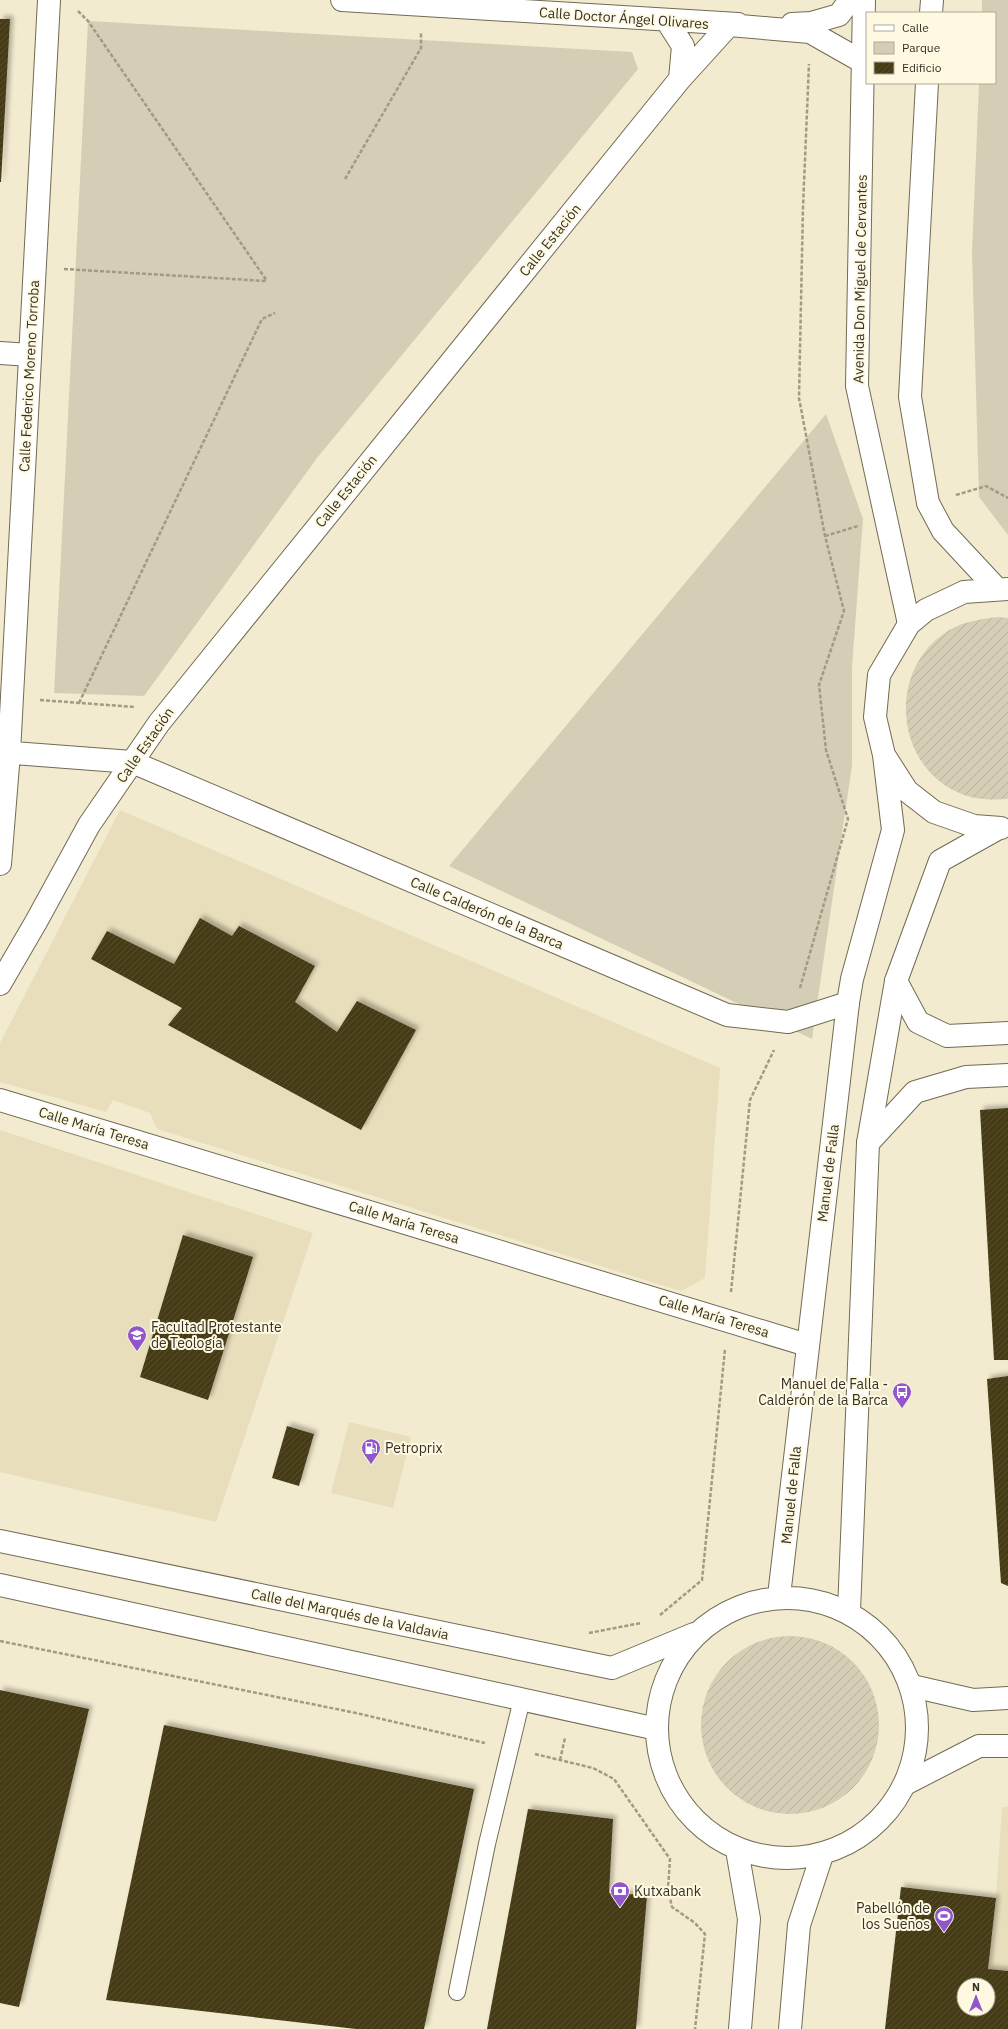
<svg xmlns="http://www.w3.org/2000/svg" width="1008" height="2029" font-family="'IBM Plex Sans',sans-serif">
<style>
.built{fill:#e8debc}
.park{fill:#d5ceb6}
.garden{fill:url(#garden-furrows)}
.building{fill:url(#building-hatch);fill-rule:evenodd;filter:url(#shadow)}
.lines{fill:none;stroke-linecap:round;stroke-linejoin:round}
.service-casing{stroke:#726b52;stroke-width:18}
.pedestrian-casing{stroke:#726b52;stroke-width:24}
.minor-casing{stroke:#726b52;stroke-width:24}
.secondary-casing{stroke:#726b52;stroke-width:24}
.path{stroke:#a09a86;stroke-width:2.5;stroke-dasharray:4 2;stroke-linecap:butt}
.service{stroke:#fff;stroke-width:16}
.pedestrian{stroke:#fff;stroke-width:22}
.minor{stroke:#fff;stroke-width:22}
.secondary{stroke:#fff;stroke-width:22}
.labels{text-anchor:middle;dominant-baseline:central;stroke-width:4;stroke-linejoin:round;paint-order:stroke}
.street-label{font-size:14px;fill:#343127;stroke:#fff9e2}
.poi-label{font-size:14px;fill:#343127;stroke:#fff9e2;text-anchor:start}
</style>
<defs>
<pattern id="garden-furrows" width="10" height="10" patternUnits="userSpaceOnUse"><rect width="10" height="10" fill="#d5ceb6"/><path d="M-1 1l2-2M0 10L10 0M9 11l2-2" fill="none" stroke="#b7b19c"/></pattern>
<pattern id="building-hatch" width="6" height="6" patternUnits="userSpaceOnUse"><rect width="6" height="6" fill="#453b16"/><path d="M-1 1l2-2M0 6l6-6M5 7l2-2" fill="none" stroke="#584f2f"/></pattern>
<filter id="shadow"><feDropShadow dx="3.5" dy="-3.5" stdDeviation="2" flood-color="#0004"/></filter>
</defs>
<rect width="100%" height="100%" fill="#f3ebcf"/>
<path class="built" d="M120,810L720,1068L705,1278L681,1291L157,1129L150,1113L113,1100L106,1112L0,1082V1043Z
M0,1130L313,1233L216,1522L0,1472Z
M349,1422L411,1437L393,1508L331,1493Z
M1002,1807H1008V1971L988,1969L996,1898Z"/>
<path class="park" d="M982,0H1008V535L979,497L972,252L979,83H995V13H982Z
M88,21L632,52L638,69L317,458L144,696L54,693Z
M826,414L863,519L852,667V765L812,1039L449,866Z"/>
<path class="garden" d="M999,617L1008,618V799C991,800 973,800 957,792C896,764 888,675 942,635C959,622 979,619 999,617Z
M701 1725a89 89 0 1 1 178 0a89 89 0 1 1-178 0Z"/>
<path class="building" d="M0,19H10L1,182H0Z
M200,918L232,936L239,926L315,966L295,1002L337,1032L357,1001L416,1030L361,1130L168,1025L182,1008L91,959L107,931L174,964Z
M1008,1108V1360H994L980,1110Z
M183,1235L253,1257L208,1400L140,1377Z
M1008,1376V1586L1001,1583L987,1379Z
M287,1426L314,1434L299,1486L272,1478Z
M0,1690L89,1709L19,2007L0,2003Z
M164,1725L474,1789L424,2029H356L106,2000Z
M528,1809L613,1819L609,1893L647,1895L636,2029H487Z
M901,1887L996,1898L988,1969L1008,1971V2029H885ZM964,1985H988V2009H964Z"/>
<g class="lines">
<defs>
<path id="service" d="M457,1992L487,1844L522,1699"/>
<path id="pedestrian" d="M0,353L30,355"/>
<path id="minor" d="M342,0L738,24
M864,0L857,386L909,624
M931,13L932,0
M667,21L683,46L680,79
M792,24L811,23L839,15L850,0
M927,83L910,397L928,503L943,531L997,589
M0,752L132,762L727,1015L788,1022L848,1003
M0,864L9,753L49,0
M896,981L918,1022L947,1036L1008,1033
M0,984L36,922L89,825L159,723L680,79L729,25L810,32L863,62
M0,1100L807,1345
M868,1143L915,1092L966,1077L1008,1075
M0,1541L612,1668L694,1634
M0,1585L657,1729
M912,1686L973,1700L1008,1698
M907,1783L979,1746H1008"/>
<path id="secondary" d="M1001,828L974,826L934,812L907,791L884,755L875,717L879,675L909,624L926,610L964,592L1008,589
M779,1596L848,1003L852,979L893,830L884,755
M657 1728a130 130 0 1 1 260 0a130 130 0 1 1-260 0Z
M849,1611L868,1143L896,981L940,861L999,828
M737,1850L749,1919L740,2029
M790,2029L799,1925L822,1855"/>
</defs>
<use href="#service" class="service-casing"/>
<use href="#pedestrian" class="pedestrian-casing"/>
<use href="#minor" class="minor-casing"/>
<use href="#secondary" class="secondary-casing"/>
<path class="path" d="M78,11L88,21L267,281
M345,179L421,48V32
M64,269L266,281
M956,495L986,486L1008,498
M825,536L858,526
M40,700L135,707
M79,703L262,319L275,313
M800,988L848,819L826,750L819,685L844,611L825,536L799,398L803,207L809,64
M731,1292L750,1100L774,1050
M660,1615L702,1580L725,1349
M589,1633L641,1623
M0,1641L356,1713L485,1743
M535,1754L593,1768L614,1779L670,1859L668,1889L672,1907L695,1923L705,1934L695,2029
M560,1760L565,1738"/>
<use href="#service" class="service"/>
<use href="#pedestrian" class="pedestrian"/>
<use href="#minor" class="minor"/>
<use href="#secondary" class="secondary"/>
</g>
<defs>
<symbol id="university-pin" viewBox="-11 -11 22 30"><path d="M0 17L-7.5 6A9.5 9.5 0 1 1 7.5 6Z" fill="#9155cc" stroke="#fff9e2"/><path d="M0-5L7-2L0 1L-7-2ZM-4 1L0 2.5L4 1V4Q0 6-4 4Z" fill="#fff"/></symbol>
<symbol id="bus-pin" viewBox="-11 -11 22 30"><path d="M0 17L-7.5 6A9.5 9.5 0 1 1 7.5 6Z" fill="#9155cc" stroke="#fff9e2"/><path d="M-5-6H5V4H4V6H2V4H-2V6H-4V4H-5ZM-3.5-4V0h7V-4ZM-3.5 1.2v1.5H-2V1.2ZM2 1.2v1.5H3.5V1.2Z" fill="#fff"/></symbol>
<symbol id="fuel-pin" viewBox="-11 -11 22 30"><path d="M0 17L-7.5 6A9.5 9.5 0 1 1 7.5 6Z" fill="#9155cc" stroke="#fff9e2"/><path d="M-5.5-6h7V0h2V4h1.3V-2.5L3-4.5l.8-.8L6-3V5H2.5V1h-1V6h-7ZM-4.2-4.7v3.2H.2V-4.7Z" fill="#fff"/></symbol>
<symbol id="bank-pin" viewBox="-11 -11 22 30"><path d="M0 17L-7.5 6A9.5 9.5 0 1 1 7.5 6Z" fill="#9155cc" stroke="#fff9e2"/><path d="M-6-4H6V4H-6ZM0-2.3a2.3 2.3 0 1 0 0 4.6a2.3 2.3 0 1 0 0-4.6Z" fill="#fff"/></symbol>
<symbol id="stadium-pin" viewBox="-11 -11 22 30"><path d="M0 17L-7.5 6A9.5 9.5 0 1 1 7.5 6Z" fill="#9155cc" stroke="#fff9e2"/><path d="M0-5a6.5 5 0 1 0 0 10a6.5 5 0 1 0 0-10ZM-3.5-1.8h7v3.6h-7Z" fill="#fff"/></symbol>
</defs>
<g fill-rule="evenodd">
<use href="#university-pin" x="126" y="1324" width="22" height="30"/>
<use href="#bus-pin" x="891" y="1381" width="22" height="30"/>
<use href="#fuel-pin" x="360" y="1437" width="22" height="30"/>
<use href="#bank-pin" x="609" y="1880" width="22" height="30"/>
<use href="#stadium-pin" x="933" y="1905" width="22" height="30"/>
</g>
<g class="labels">
<g class="street-label">
<text transform="translate(624 18) rotate(4)">Calle Doctor Ángel Olivares</text>
<text transform="translate(550 240) rotate(-51)">Calle Estación</text>
<text transform="translate(860 279) rotate(-89)">Avenida Don Miguel de Cervantes</text>
<text transform="translate(29 376) rotate(-87)">Calle Federico Moreno Torroba</text>
<text transform="translate(346 491) rotate(-51)">Calle Estación</text>
<text transform="translate(145 745) rotate(-55)">Calle Estación</text>
<text transform="translate(487 913) rotate(23)">Calle Calderón de la Barca</text>
<text transform="translate(94 1128) rotate(17)">Calle María Teresa</text>
<text transform="translate(828 1173) rotate(-83)">Manuel de Falla</text>
<text transform="translate(404 1222) rotate(17)">Calle María Teresa</text>
<text transform="translate(714 1316) rotate(17)">Calle María Teresa</text>
<text transform="translate(791 1495) rotate(-84)">Manuel de Falla</text>
<text transform="translate(350 1614) rotate(12)">Calle del Marqués de la Valdavia</text>
</g>
<g class="poi-label">
<text x="151" y="1327">Facultad Protestante<tspan x="151" dy="16">de Teología</tspan></text>
<text x="888" y="1384" text-anchor="end">Manuel de Falla -<tspan x="888" dy="16">Calderón de la Barca</tspan></text>
<text x="385" y="1448">Petroprix</text>
<text x="634" y="1891">Kutxabank</text>
<text x="930" y="1908" text-anchor="end">Pabellón de<tspan x="930" dy="16">los Sueños</tspan></text>
</g>
</g>
<rect x="866" y="12" width="130" height="72" fill="#fff9e2" stroke="#aea997"/>
<rect x="874" y="25" width="20" height="6" fill="#ffffff" stroke="#aea997"/>
<text x="902" y="32" font-size="12" fill="#343127">Calle</text>
<rect x="874" y="42" width="20" height="12" fill="#d5ceb6" stroke="#aea997"/>
<text x="902" y="52" font-size="12" fill="#343127">Parque</text>
<rect x="874" y="62" width="20" height="12" fill="url(#building-hatch)" stroke="#aea997"/>
<text x="902" y="72" font-size="12" fill="#343127">Edificio</text>
<g transform="translate(976 1997)"><circle r="19" fill="#fff9e2" stroke="#aea997"/>
<path d="M0-3L7 15L0 10L-7 15Z" fill="#9155cc"/>
<text y="-6" font-size="11" font-weight="bold" text-anchor="middle" fill="#343127">N</text>
</g>
</svg>
